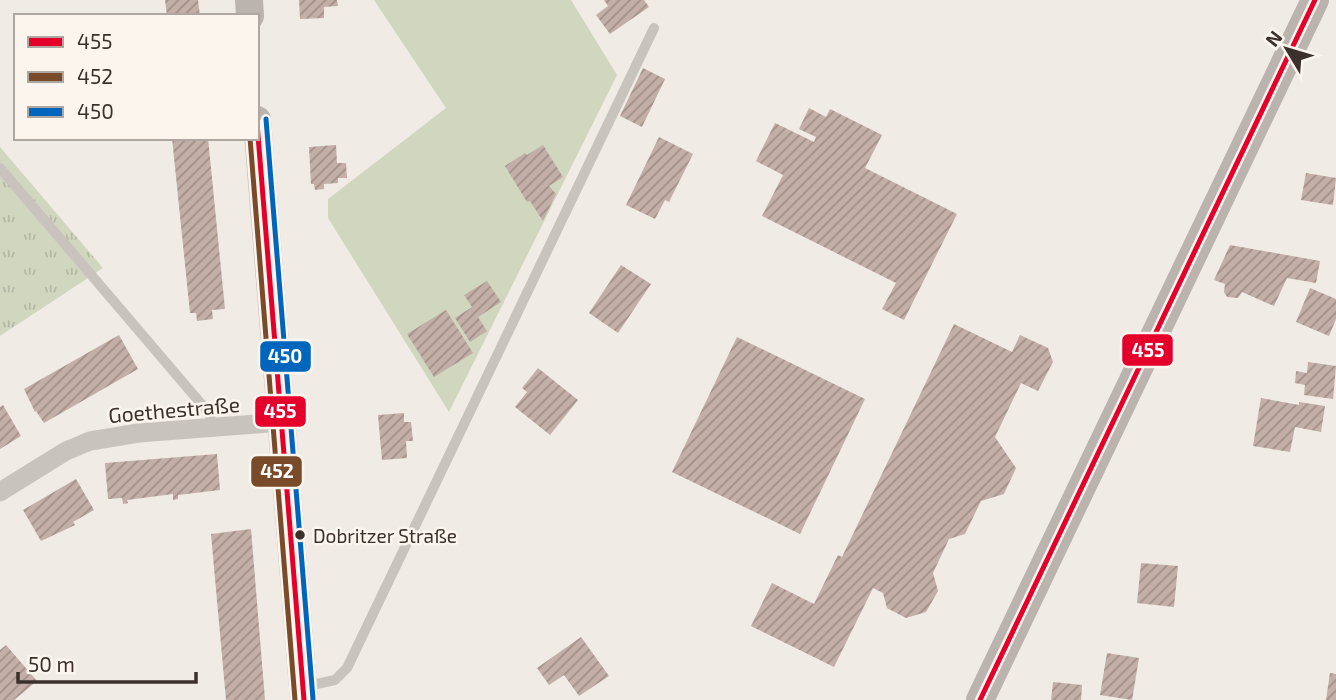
<svg xmlns="http://www.w3.org/2000/svg" width="1336" height="700" font-family="'Exo 2',sans-serif">
<style>
.grass{fill:url(#grass-tufts)}
.green{fill:#d1d6bf}
.building{fill:url(#building-hatch)}
.lines{fill:none;stroke-linecap:round;stroke-linejoin:round}
.service{stroke:#c9c3be;stroke-width:10}
.minor{stroke:#c9c3be;stroke-width:19}
.secondary{stroke:#bab3ae;stroke-width:28}
.bus-1-casing{stroke:#fbf5ee;stroke-width:10}
.bus-2-casing{stroke:#fbf5ee;stroke-width:10}
.bus-3-casing{stroke:#fbf5ee;stroke-width:10}
.bus-1{stroke:#e4002b;stroke-width:5}
.bus-2{stroke:#7a4b2a;stroke-width:5}
.bus-3{stroke:#0065bd;stroke-width:5}
.bus-dot{fill:#3b302b;stroke:#fbf5ee;stroke-width:2.5}
.labels{text-anchor:middle;dominant-baseline:central;stroke-width:5;stroke-linejoin:round;paint-order:stroke}
.bus-label{font-size:19px;fill:#3b302b;stroke:#fbf5ee;text-anchor:start}
.street-label{font-size:21px;fill:#3b302b;stroke:#fbf5ee}
.line-badge{stroke:#fbf5ee;stroke-width:2.5}
.badge-label{font-size:19px;text-anchor:middle;font-weight:bold;fill:#fff}
</style>
<defs>
<pattern id="grass-tufts" width="24" height="20" patternUnits="userSpaceOnUse" patternTransform="scale(1.75)"><rect width="24" height="20" fill="#d1d6bf"/><path d="M3 7l-1-3M5 7V3M7 7l1-3M15 17l-1-3M17 17v-4M19 17l1-3" fill="none" stroke="#b4b8a4"/></pattern>
<pattern id="building-hatch" width="6" height="6" patternUnits="userSpaceOnUse" patternTransform="scale(1.75)"><rect width="6" height="6" fill="#c3afa7"/><path d="M-1 1l2-2M0 6l6-6M5 7l2-2" fill="none" stroke="#a08f88"/></pattern>
</defs>
<rect width="100%" height="100%" fill="#f0ebe5"/>
<path class="grass" d="M0,147L103,268L0,336Z"/>
<path class="green" d="M374,0H571L617,75L449,412L328,218V199L446,108Z"/>
<path class="building" d="M165,0H198L200,16H167Z
M299,0H337L338,6L324,7V18L300,19Z
M604,0H644L649,7L610,34L596,15L608,6Z
M643,68L665,79L642,127L620,116Z
M809,108L826,117L830,109L882,135L865,168L957,214L904,320L882,309L896,283L762,216L783,175L756,161L775,123L814,142L816,137L799,129Z
M659,137L693,154L669,202L665,200L655,219L626,205Z
M172,138H208L225,309L212,310L213,319L197,321L196,313H190Z
M336,145L337,163H346L347,178H338V183L324,184V189L315,190L314,184H311L309,147Z
M543,145L563,177L549,186L556,194L543,221L530,201L527,202L505,166L525,153L527,155Z
M1306,173L1336,178L1333,205L1301,200Z
M1230,245L1320,261L1316,283L1287,278L1274,306L1242,292L1238,298L1227,297L1224,292L1225,284L1214,280Z
M621,265L651,284L618,333L589,313Z
M487,281L501,302L478,317L487,331L470,342L455,318L472,307L464,295Z
M1310,288L1336,299V319L1329,336L1296,322Z
M446,310L473,353L434,377L407,334Z
M954,324L1012,352L1020,335L1048,348L1053,362L1038,391L1021,383L995,437L1016,468L1004,494L981,501L965,534L949,539L933,573L938,591L926,612L906,618L887,608L883,593L873,588L834,667L751,626L772,583L814,604L838,555L842,557Z
M119,335L138,369L44,423L36,411L35,412L24,389Z
M737,337L865,399L800,534L672,472Z
M1308,362L1336,366L1333,399L1304,395L1305,385L1295,383L1296,371L1307,373Z
M538,368L578,400L550,435L515,407L527,392L522,388Z
M1261,398L1299,405V402L1325,406L1321,432L1295,427L1290,452L1253,446Z
M3,405L21,436L0,449V407Z
M404,413V422H411L413,441H406L407,458L382,460L378,415Z
M217,454L220,490L178,495V499L173,500V494L127,500L128,503L123,504L122,498L108,499L105,463Z
M76,479L94,510L73,522L75,525L41,541L23,510Z
M251,529L265,700H226L211,534Z
M1141,563L1178,566L1174,607L1137,603Z
M581,637L609,676L579,696L564,675L549,685L537,668Z
M6,645L37,681L14,700H0V650Z
M1107,653L1139,658L1132,700L1100,695Z
M1330,673L1336,674V700H1326Z
M1053,682L1082,685L1081,700H1051Z"/>
<g class="lines">
<path class="service" d="M0,168L209,413L213,428
M307,686L335,680L347,668L654,28"/>
<path class="minor" d="M0,492L66,451L90,441L139,433L282,422"/>
<path class="secondary" d="M249,0L250,16
M257,120L304,700
M980,700L1315,0"/>
<defs>
<path id="bus-1" d="M257,123L304,700
M980,700L1315,0"/>
<path id="bus-2" d="M250,138L295,700"/>
<path id="bus-3" d="M266,119L313,699"/>
</defs>
<use href="#bus-1" class="bus-1-casing"/>
<use href="#bus-2" class="bus-2-casing"/>
<use href="#bus-3" class="bus-3-casing"/>
<use href="#bus-1" class="bus-1"/>
<use href="#bus-2" class="bus-2"/>
<use href="#bus-3" class="bus-3"/>
</g>
<circle class="bus-dot" cx="300" cy="535" r="6"/>
<g class="labels">
<g class="bus-label">
<text x="313" y="535">Dobritzer Straße</text>
</g>
<g class="street-label">
<text transform="translate(174 409) rotate(-5)">Goethestraße</text>
</g>
</g>
<g class="line-badge">
<rect x="1121" y="333" width="53" height="34" rx="7" fill="#e4002b"/>
<rect x="259" y="340" width="53" height="33" rx="7" fill="#0065bd"/>
<rect x="254" y="395" width="53" height="33" rx="7" fill="#e4002b"/>
<rect x="250" y="455" width="53" height="33" rx="7" fill="#7a4b2a"/>
</g>
<g class="badge-label">
<text x="1148" y="357">455</text>
<text x="285" y="363">450</text>
<text x="280" y="418">455</text>
<text x="277" y="478">452</text>
</g>
<rect x="14" y="14" width="245" height="126" fill="#fbf5ee" stroke="#aea6a0" stroke-width="2"/>
<rect x="28" y="37" width="35" height="10" fill="#e4002b" stroke="#aea6a0" stroke-width="2"/>
<text x="77" y="49" font-size="21" fill="#3b302b">455</text>
<rect x="28" y="72" width="35" height="10" fill="#7a4b2a" stroke="#aea6a0" stroke-width="2"/>
<text x="77" y="84" font-size="21" fill="#3b302b">452</text>
<rect x="28" y="107" width="35" height="10" fill="#0065bd" stroke="#aea6a0" stroke-width="2"/>
<text x="77" y="119" font-size="21" fill="#3b302b">450</text>
<g transform="translate(1287 49) rotate(308)" stroke="#fbf5ee" stroke-width="5" paint-order="stroke">
<path d="M0-5L12 26L0 18L-12 26Z" fill="#3b302b"/>
<text y="-10" font-size="19" font-weight="bold" text-anchor="middle" fill="#3b302b">N</text>
</g>
<path d="M18 672v10h178v-10" fill="none" stroke="#3b302b" stroke-width="3.5"/>
<text x="28" y="672" font-size="21" fill="#3b302b" stroke="#fbf5ee" stroke-width="5" paint-order="stroke">50 m</text>
</svg>
